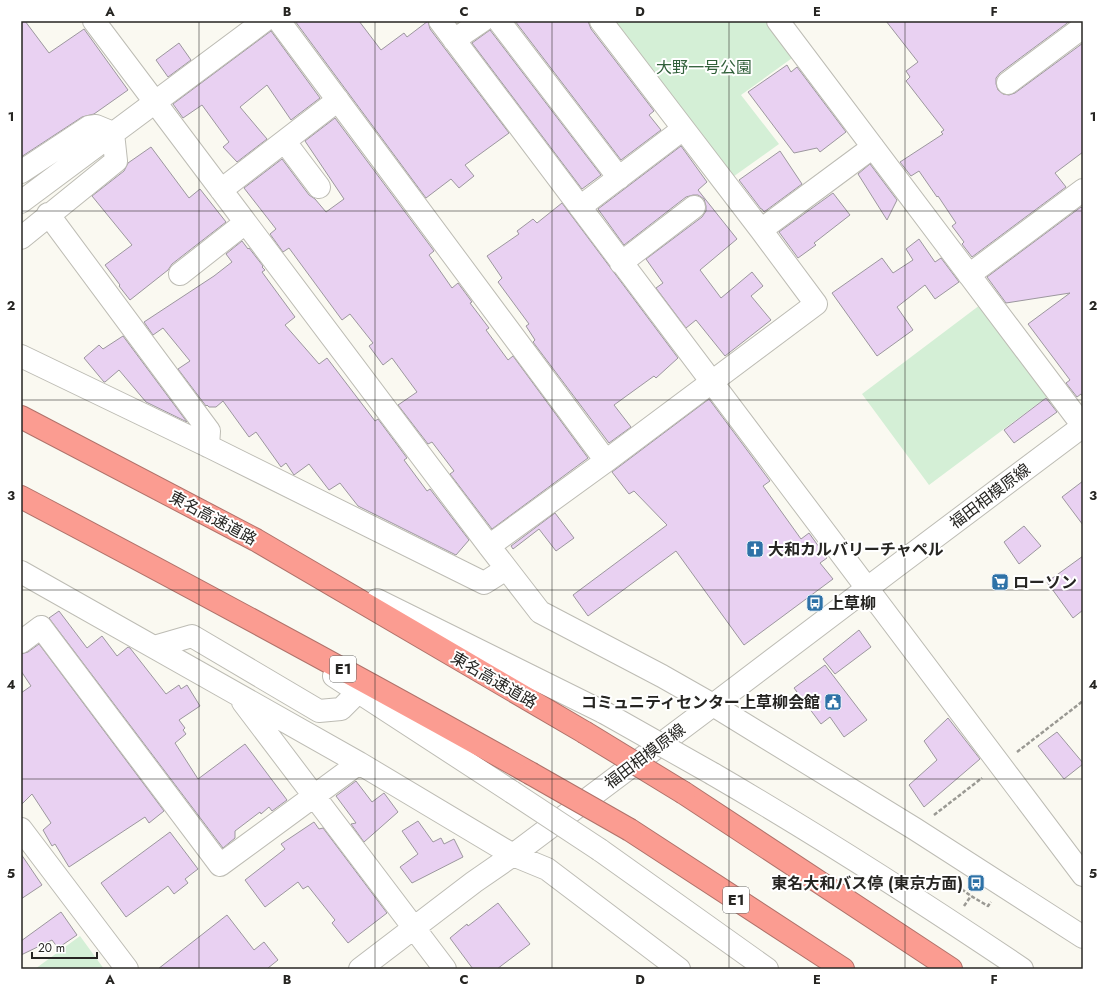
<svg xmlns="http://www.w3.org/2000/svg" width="1104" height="990" font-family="Jost,'Noto Sans JP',sans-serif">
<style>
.green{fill:#d4efd6}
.building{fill:#e9d1f2;stroke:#9c979e}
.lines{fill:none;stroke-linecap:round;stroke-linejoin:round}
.minor-casing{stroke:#bdbcb4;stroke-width:24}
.highway-casing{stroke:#b0726a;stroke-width:24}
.path{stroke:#9a9993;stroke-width:2.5;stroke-dasharray:4 2;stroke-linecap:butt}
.minor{stroke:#fff;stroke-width:22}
.highway{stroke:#fb9c91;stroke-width:22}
.minor-bridge-casing{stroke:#bdbcb4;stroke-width:24;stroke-linecap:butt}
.highway-bridge-casing{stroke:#b0726a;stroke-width:24;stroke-linecap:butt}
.minor-bridge{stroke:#fff;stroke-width:22}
.highway-bridge{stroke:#fb9c91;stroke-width:22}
.grid{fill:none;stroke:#262522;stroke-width:1;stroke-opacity:0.55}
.labels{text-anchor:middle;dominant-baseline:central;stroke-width:4;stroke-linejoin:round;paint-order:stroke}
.shield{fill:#fff;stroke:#676664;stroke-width:1}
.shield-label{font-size:15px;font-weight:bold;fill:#262522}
.park-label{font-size:16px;fill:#31603a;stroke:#fff}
.street-label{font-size:16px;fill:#262522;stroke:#fff}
.poi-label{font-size:16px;font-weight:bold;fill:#262522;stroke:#fff;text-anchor:start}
.neatline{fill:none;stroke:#262522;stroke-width:1.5}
.grid-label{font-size:13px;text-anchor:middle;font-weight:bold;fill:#262522}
</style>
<rect width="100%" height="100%" fill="#faf9f1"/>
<path class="green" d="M610,21H768L795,56L741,95L779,144L730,179Z
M980,305L1048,396L929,485L862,394Z
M80,936L104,969H35Z"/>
<path class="building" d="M21,21H25L49,53L84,29L128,90L94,114L82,117L21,157Z
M295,21H359L381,50L404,33L407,37L428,21L430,29L509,133L465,165L474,176L459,188L451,179L426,198Z
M515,21H588L591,29L654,111L649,115L661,130L621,160Z
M886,21H1070L1000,73L996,78V84L998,90L1003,94L1009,95L1015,93L1083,43V152L1055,173L1066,187L972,257L962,244L964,242L952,226L956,223L938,196L937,197L919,171L911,176L900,162L943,134L941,132L944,130L906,81L910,77L906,71L918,62Z
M490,30L601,175L582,189L472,43Z
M271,31L320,98L291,120L267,85L240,107L267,139L237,162L223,147L229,142L202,105L183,118L173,104Z
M179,43L191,60L168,77L156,60Z
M787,65L791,72L797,67L846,132L820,152L817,148L794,153L748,92Z
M335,118L434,251L429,255L452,288L458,283L472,302L470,303L489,328L486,330L508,360L513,356L588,458L492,529L450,474L454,471L432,442L428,444L398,405L417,392L392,358L383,365L369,346L373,343L350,314L342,320L289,248L283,252L270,234L276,229L244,188L282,159L309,195L315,199L326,212L344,199L305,141Z
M681,146L707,182L698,190L737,239L700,270L721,298L752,272L763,286L751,296L771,320L725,356L696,320L686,328L656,288L663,283L646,259L702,217L706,211V206L704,199L698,195H693L686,197L624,245L598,209Z
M151,147L189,198L200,189L226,222L172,264L168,270L130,300L119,286L120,285L105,265L132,245L92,196L124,171L128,163Z
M780,151L802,184L764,212L762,209H761L739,180Z
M870,164L897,200L887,220L858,174Z
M833,193L850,215L814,243L816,245L798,258L779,232Z
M562,203L678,358L656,378L654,376L614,405L631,427L609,443L533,342L535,340L526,326L529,324L498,282L502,278L487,256L519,234L517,231L533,219L537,223Z
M1081,207L1083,209V397L1081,394L1077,397L1066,383L1070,380L1028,324L1070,293L1006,303L987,277Z
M919,239L935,262L941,258L959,282L935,299L925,285L897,307L913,330L877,356L832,293L882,258L893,273L913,260L906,249Z
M242,241L248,249L249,248L263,266L262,267L265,270L262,272L295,317L285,325L319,364L327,358L375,421L378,419L407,458L404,460L427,491L430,489L469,540L456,555L358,506L340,483L329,490L309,464L294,475L286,463L281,467L256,432L249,437L223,401L216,407H209L207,405L206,406L178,369L190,361L163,328L153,335L144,322L214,276L232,262L226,254Z
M123,336L187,422L146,402L119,370L105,382H104L84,358L99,345L103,349Z
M1046,398L1057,412L1014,443L1004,430Z
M709,399L770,481L763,486L801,539L809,533L827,558L820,563L833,579L744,645L676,551L588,616L573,595L667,525L634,491L629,494L612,472Z
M1083,481V525L1062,497Z
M555,513L574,538L556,551L539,529L513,549L511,546Z
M1024,526L1041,546L1019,564L1004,542Z
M1083,556V610L1073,618L1047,582Z
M59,611L87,648L102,636L117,656L128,647L130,648L166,694L179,685L181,689L187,685L200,706L179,720L185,728L183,730L186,734L175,743L198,779L245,744L287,800L272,811L269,807L261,814L260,812L235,831V838L223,848L49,618Z
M859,630L871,647L835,674L823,659Z
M39,644L164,811L149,823L145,817L69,867L55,844L52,846L43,830L51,823L32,794L21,805V693L31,686L21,671V654L28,652Z
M825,665L867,720L844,737L830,717L821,724L794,688Z
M948,718L980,759L924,807L909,785L937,760L924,741Z
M1057,732L1083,763V764L1064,779L1038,746Z
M356,781L372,802L384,793L398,812L364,842L351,824L356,823L336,796Z
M418,821L433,842L441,838L444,844L454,839L463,857L412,883L400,867L418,854L402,831Z
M314,822L319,829L323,828L387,913L348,943L332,923L335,920L308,886L303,889L298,882L265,907L245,880L285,849L281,844Z
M170,832L198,869L185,879L188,883L174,894L168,886L126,917L101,883Z
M21,854L42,885L21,899Z
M498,903L530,944L497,969H473L450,938L467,924L468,926Z
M61,912L77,935L58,948L52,940L21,955V941Z
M227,915L254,950L264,942L278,960L268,968L269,969H158Z"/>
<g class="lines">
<defs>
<path id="minor" d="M94,21L489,546L540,612L662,676L713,705L915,829L1083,937
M279,21L606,461
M440,21L1083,875
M499,21L619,178
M778,21L1083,426
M454,40L482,21
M1008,83L1083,27
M285,142L319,187
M21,172L89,127L96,126L113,133
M221,190L338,100
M21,202L264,21
M580,207L683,129
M48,214L209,431L208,446
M761,230L873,147
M21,238L116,161L113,133
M621,263L694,207
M180,274L245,223
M969,275L1083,190
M21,356L208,446L484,583L506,569
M489,546L606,461L816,304L761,230L601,21
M21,572L359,763L513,855L547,869L679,969
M377,600L605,713
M21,642L41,627L220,865L359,763
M154,647L192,636L319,711L341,709L359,691
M334,676L512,792
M243,702L445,969
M713,774C818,835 921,901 1022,969
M21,829L127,969
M600,850L767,969
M360,969L474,882L513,855L713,705L894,568L1083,426"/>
<path id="highway" d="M21,417L256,540L584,732
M21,497C192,587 362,679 530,773
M684,793L951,969
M630,830L843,969"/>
</defs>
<use href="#minor" class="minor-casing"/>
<use href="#highway" class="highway-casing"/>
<path class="path" d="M1017,752L1083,701
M934,815L982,778
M957,881L955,884L971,896L988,906L991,902
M964,906L971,896"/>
<use href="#minor" class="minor"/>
<use href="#highway" class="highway"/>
<defs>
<path id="minor-bridge" d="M605,713L713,774
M512,792L600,850"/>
<path id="highway-bridge" d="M584,732L684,793
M530,773L630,830"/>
</defs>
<use href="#minor-bridge" class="minor-bridge-casing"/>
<use href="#highway-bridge" class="highway-bridge-casing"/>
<use href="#minor-bridge" class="minor-bridge"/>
<use href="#highway-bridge" class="highway-bridge"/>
</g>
<path class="grid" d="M199,21V969M375,21V969M552,21V969M729,21V969M905,21V969M21,211H1083M21,400H1083M21,590H1083M21,779H1083"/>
<defs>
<symbol id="church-square" viewBox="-11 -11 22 22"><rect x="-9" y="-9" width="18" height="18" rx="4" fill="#2e72a7" stroke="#fff"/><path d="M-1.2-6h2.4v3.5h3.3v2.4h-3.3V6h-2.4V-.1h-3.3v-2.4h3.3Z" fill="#fff"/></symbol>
<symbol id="supermarket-square" viewBox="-11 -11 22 22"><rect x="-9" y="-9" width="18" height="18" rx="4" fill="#2e72a7" stroke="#fff"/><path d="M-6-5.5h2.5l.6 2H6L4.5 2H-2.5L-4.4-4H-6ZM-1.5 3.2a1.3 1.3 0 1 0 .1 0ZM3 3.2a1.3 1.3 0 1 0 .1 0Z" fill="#fff"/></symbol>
<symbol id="bus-square" viewBox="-11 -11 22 22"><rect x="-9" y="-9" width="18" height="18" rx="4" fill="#2e72a7" stroke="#fff"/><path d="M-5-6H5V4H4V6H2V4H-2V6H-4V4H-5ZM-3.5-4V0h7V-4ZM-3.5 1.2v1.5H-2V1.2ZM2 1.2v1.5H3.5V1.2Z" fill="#fff"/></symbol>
<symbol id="civic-square" viewBox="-11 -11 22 22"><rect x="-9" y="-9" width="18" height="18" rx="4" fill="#2e72a7" stroke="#fff"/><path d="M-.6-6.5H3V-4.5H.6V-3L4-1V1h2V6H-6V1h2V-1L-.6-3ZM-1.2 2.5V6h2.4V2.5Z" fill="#fff"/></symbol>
</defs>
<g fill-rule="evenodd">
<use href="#church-square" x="745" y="539" width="20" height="20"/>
<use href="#supermarket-square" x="990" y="572" width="20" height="20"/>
<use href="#bus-square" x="805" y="593" width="20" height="20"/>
<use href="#civic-square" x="823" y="692" width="20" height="20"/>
<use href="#bus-square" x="966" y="873" width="20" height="20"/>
</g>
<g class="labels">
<g class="shield">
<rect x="330" y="656" width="26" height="26" rx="3"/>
<rect x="723" y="887" width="26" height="26" rx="3"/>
</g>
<g class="shield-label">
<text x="343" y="669">E1</text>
<text x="736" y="900">E1</text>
</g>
<g class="park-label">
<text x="704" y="67">大野一号公園</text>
</g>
<g class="street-label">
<text transform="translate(990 496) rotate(-37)">福田相模原線</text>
<text transform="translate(213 518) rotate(28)">東名高速道路</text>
<text transform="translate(494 680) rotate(30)">東名高速道路</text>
<text transform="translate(645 756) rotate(-37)">福田相模原線</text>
</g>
<g class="poi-label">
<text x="768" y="549">大和カルバリーチャペル</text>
<text x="1013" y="582">ローソン</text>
<text x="828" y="603">上草柳</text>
<text x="820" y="702" text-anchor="end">コミュニティセンター上草柳会館</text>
<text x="963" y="883" text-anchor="end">東名大和バス停 (東京方面)</text>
</g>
</g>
<rect width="1104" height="990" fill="none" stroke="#ffffff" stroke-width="44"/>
<path d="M32 952v6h65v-6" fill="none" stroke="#262522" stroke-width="2"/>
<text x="38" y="952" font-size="12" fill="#262522" stroke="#ffffff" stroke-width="3" paint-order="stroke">20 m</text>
<rect x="22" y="22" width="1060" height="946" class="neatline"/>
<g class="grid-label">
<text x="110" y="16">A</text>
<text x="287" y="16">B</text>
<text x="464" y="16">C</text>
<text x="640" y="16">D</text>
<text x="817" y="16">E</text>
<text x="994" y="16">F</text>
<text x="11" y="121">1</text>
<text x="1093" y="121">1</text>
<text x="11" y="310">2</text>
<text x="1093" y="310">2</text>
<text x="11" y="500">3</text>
<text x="1093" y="500">3</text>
<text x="11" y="689">4</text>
<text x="1093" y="689">4</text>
<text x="11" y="878">5</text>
<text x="1093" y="878">5</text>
<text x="110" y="984">A</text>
<text x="287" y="984">B</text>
<text x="464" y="984">C</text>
<text x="640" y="984">D</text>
<text x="817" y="984">E</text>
<text x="994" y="984">F</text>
</g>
</svg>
